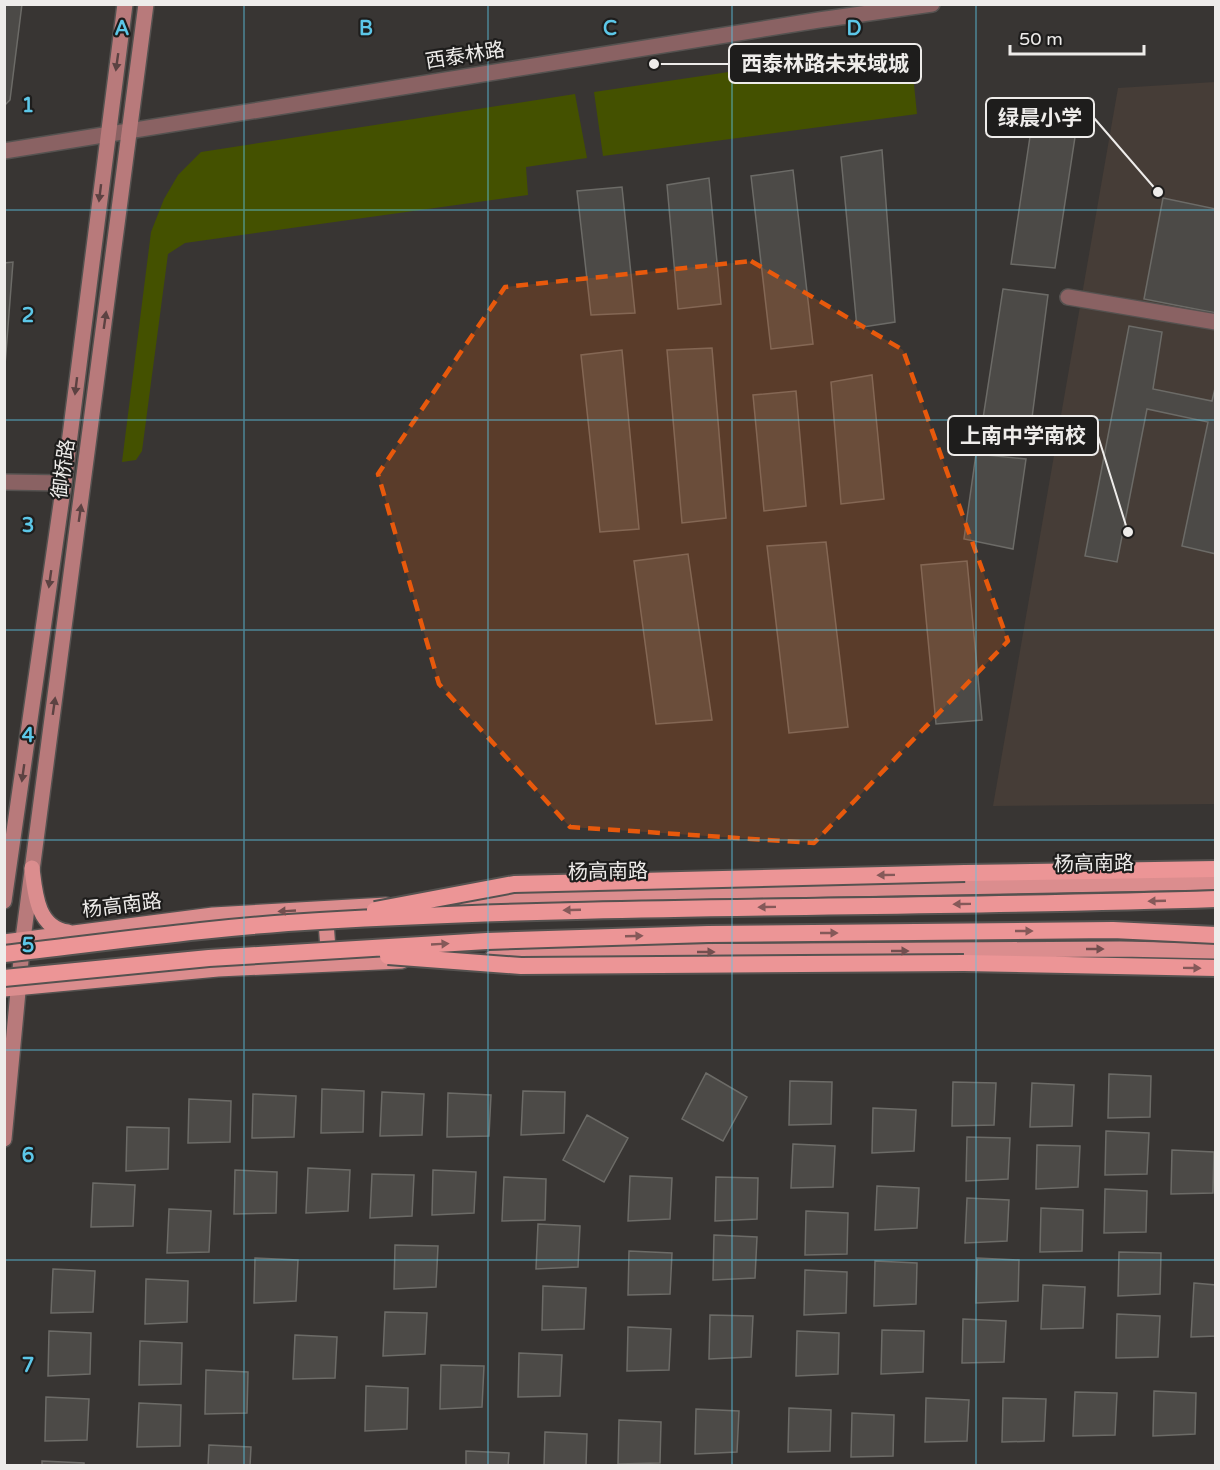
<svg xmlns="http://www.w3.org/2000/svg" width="1220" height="1470" font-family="'Varela Round','Noto Sans SC',sans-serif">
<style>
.built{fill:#463d37}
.green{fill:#445100}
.building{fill:#4c4a47;stroke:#6c6b67;stroke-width:1.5}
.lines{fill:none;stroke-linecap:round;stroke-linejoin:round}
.minor-casing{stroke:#555250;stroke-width:18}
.secondary-casing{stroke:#555250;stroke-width:18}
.primary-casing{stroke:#555250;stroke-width:18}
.trunk-casing{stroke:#555250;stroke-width:20}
.minor{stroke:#8a6263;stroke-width:15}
.secondary{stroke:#b87a7b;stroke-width:15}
.primary{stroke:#db8d8e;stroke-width:15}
.trunk{stroke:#ec9596;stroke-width:16}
.trunk-bridge-casing{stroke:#555250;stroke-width:20;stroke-linecap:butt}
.trunk-bridge{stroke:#ec9596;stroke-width:16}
.oneway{fill:#5c4242}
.oneway2{fill:#855959}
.oneway3{fill:#734f4f}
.marked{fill:#e8590c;fill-opacity:0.2;stroke:#e8590c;stroke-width:4.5;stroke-dasharray:12 8;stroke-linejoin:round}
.grid{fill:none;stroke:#5cc7e8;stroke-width:1.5;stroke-opacity:0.55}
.labels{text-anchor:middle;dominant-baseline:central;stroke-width:4.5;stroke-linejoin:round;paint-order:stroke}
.street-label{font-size:20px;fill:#eeecea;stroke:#1e1d1c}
.grid-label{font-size:20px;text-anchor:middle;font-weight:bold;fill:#5cc7e8;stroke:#1e1d1c;stroke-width:4.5;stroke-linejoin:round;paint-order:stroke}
.leader{fill:none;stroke:#eeecea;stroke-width:2}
.callout-dot{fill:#eeecea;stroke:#1e1d1c;stroke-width:2}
.callout{fill:#1e1d1c;stroke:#eeecea;stroke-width:2}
.callout-label{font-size:21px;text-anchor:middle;font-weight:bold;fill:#eeecea}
</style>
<rect width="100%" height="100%" fill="#383533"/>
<path class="built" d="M1215,82V804L993,806L1118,88Z"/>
<path class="green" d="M910,45L917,114L603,156L594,92Z
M575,94L587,158L526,167L528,195L185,243L168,254L142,451L136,460L122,462L151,232L164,199L178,175L201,152Z"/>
<path class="building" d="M4,4H22L10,100L4,106Z
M1031,130L1075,137L1055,268L1011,264Z
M882,150L895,322L857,328L841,157Z
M793,170L813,344L771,349L751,176Z
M709,178L721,304L678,309L667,185Z
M622,187L635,313L591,315L577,191Z
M1163,198L1216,209V313L1144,299Z
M13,262L4,378V263Z
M1003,289L1048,295L1030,433L982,425Z
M1129,326L1162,332L1153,389L1212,401L1216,384V554L1182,546L1208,422L1147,409L1117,562L1085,556Z
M712,348L726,518L682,523L667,350Z
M622,350L639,529L600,532L581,355Z
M872,375L884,499L841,504L831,382Z
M796,391L806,506L764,511L753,395Z
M976,454L1026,459L1013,549L964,539Z
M826,542L848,727L789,733L767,546Z
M688,554L712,720L656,724L634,561Z
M967,561L982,720L936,724L921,565Z
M706,1073L747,1097L723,1141L682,1119Z
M1109,1074L1151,1076L1150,1117L1108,1118Z
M790,1081L832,1082L831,1124L789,1125Z
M953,1082L996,1083L994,1125L952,1126Z
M1032,1083L1074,1085L1072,1126L1030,1127Z
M322,1089L364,1091L363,1132L321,1133Z
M523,1091L565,1092L564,1133L521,1135Z
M382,1092L424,1094L422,1135L380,1136Z
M448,1093L491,1095L489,1136L447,1137Z
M253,1094L296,1096L294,1137L252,1138Z
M189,1099L231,1101L230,1142L188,1143Z
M873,1108L916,1110L914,1151L872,1153Z
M587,1115L628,1138L604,1182L563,1160Z
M127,1127L169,1128L168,1169L126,1171Z
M1106,1131L1149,1133L1147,1174L1105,1175Z
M967,1137L1010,1138L1008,1179L966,1181Z
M793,1144L835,1146L833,1187L791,1188Z
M1037,1145L1080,1146L1078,1187L1036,1189Z
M1172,1150L1214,1152L1213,1193L1171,1194Z
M308,1168L350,1170L348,1211L306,1213Z
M235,1170L277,1172L276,1213L234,1214Z
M433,1170L476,1172L474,1213L432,1215Z
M372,1174L414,1175L412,1216L370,1218Z
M630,1176L672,1178L670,1219L628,1221Z
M504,1177L546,1179L545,1220L502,1221Z
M716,1177L758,1178L757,1219L715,1221Z
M93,1183L135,1185L133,1226L91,1227Z
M877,1186L919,1188L917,1228L875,1230Z
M1105,1189L1147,1191L1146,1232L1104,1233Z
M967,1198L1009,1200L1007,1241L965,1243Z
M1041,1208L1083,1210L1082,1251L1040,1252Z
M169,1209L211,1211L209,1252L167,1253Z
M806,1211L848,1213L847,1254L805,1255Z
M538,1224L580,1226L578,1267L536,1269Z
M714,1235L757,1237L755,1278L713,1280Z
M395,1245L438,1246L436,1287L394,1289Z
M629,1251L672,1253L670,1294L628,1295Z
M1119,1252L1161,1253L1160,1294L1118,1296Z
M255,1258L298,1260L296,1301L254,1303Z
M977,1258L1019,1260L1018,1301L976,1303Z
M875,1261L917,1263L916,1304L874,1306Z
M53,1269L95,1271L93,1312L51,1313Z
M805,1270L847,1272L846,1313L804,1315Z
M146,1279L188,1281L187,1322L145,1324Z
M1194,1283L1216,1285V1336L1191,1337Z
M1043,1285L1085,1287L1083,1328L1041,1329Z
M543,1286L586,1288L584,1329L542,1330Z
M385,1312L427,1313L425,1354L383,1356Z
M1117,1314L1160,1316L1158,1357L1116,1358Z
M710,1315L753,1316L751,1357L709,1359Z
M963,1319L1006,1321L1004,1362L962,1363Z
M628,1327L671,1329L669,1370L627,1371Z
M882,1330L924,1331L923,1372L881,1374Z
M49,1331L91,1333L90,1374L48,1376Z
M797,1331L839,1333L838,1374L796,1376Z
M295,1335L337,1337L335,1378L293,1379Z
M140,1341L182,1343L181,1384L139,1385Z
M519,1353L562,1355L560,1396L518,1397Z
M441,1365L484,1366L482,1407L440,1409Z
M206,1370L248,1372L247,1413L205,1414Z
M366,1386L408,1388L407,1429L365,1431Z
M1154,1391L1196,1393L1195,1434L1153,1436Z
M1075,1392L1117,1393L1115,1435L1073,1436Z
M46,1397L89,1399L87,1440L45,1441Z
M926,1398L969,1400L967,1441L925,1442Z
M1003,1398L1046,1399L1044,1441L1002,1442Z
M139,1403L181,1405L180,1446L137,1447Z
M789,1408L831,1410L830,1451L788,1452Z
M696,1409L739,1411L737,1452L695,1454Z
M852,1413L894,1415L893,1456L851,1457Z
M619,1420L661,1422L660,1463L618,1464Z
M545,1432L587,1434L586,1466H544Z
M209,1445L251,1447L250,1466H208Z
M466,1451L509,1453L508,1466H466Z
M42,1461L84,1463V1466H42Z"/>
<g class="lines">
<defs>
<path id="minor" d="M4,151L819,20L932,4
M1068,297L1216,322
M4,482L64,483"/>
<path id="secondary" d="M4,901L64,483L125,4
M4,1139L23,939L146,4"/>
<path id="primary" d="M32,868C35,893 37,928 68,932
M455,901L568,894L1216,882
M325,909L329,962
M4,942L213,915L386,905
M492,958L629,952L1120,949L1216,951
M4,989L218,969L402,961"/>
<path id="trunk" d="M965,873L1216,869
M964,963L1216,968"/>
</defs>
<use href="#minor" class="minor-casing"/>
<use href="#secondary" class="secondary-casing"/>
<use href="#primary" class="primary-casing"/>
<use href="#trunk" class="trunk-casing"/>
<use href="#minor" class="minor"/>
<use href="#secondary" class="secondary"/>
<use href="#primary" class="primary"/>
<use href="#trunk" class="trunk"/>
<defs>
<path id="trunk-bridge" d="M375,910L514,884L965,873
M4,954C109,942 214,927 320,921C618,904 917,909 1216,899
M388,956L521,966L964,963
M4,978L209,958L487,941L708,934L1113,930L1216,935"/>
</defs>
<use href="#trunk-bridge" class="trunk-bridge-casing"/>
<use href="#trunk-bridge" class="trunk-bridge"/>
</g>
<defs><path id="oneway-solid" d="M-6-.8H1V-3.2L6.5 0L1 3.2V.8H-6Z" transform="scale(1.5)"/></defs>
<g class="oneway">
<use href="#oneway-solid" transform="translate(117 62) rotate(98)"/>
<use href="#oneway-solid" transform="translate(100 193) rotate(97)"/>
<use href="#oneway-solid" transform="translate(105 320) rotate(-82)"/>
<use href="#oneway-solid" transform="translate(76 386) rotate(97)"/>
<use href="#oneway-solid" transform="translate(80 513) rotate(-82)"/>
<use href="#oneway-solid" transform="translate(50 579) rotate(98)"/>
<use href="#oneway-solid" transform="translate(54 706) rotate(-82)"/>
<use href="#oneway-solid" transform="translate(23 773) rotate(98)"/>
</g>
<g class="oneway2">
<use href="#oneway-solid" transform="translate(886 875) rotate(179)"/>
<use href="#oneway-solid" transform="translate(1157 901) rotate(178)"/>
<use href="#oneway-solid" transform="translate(962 904) rotate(179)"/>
<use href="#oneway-solid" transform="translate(767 907) rotate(179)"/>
<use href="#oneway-solid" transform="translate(572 910) rotate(178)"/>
<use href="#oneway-solid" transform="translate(1024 931)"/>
<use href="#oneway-solid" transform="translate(829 933)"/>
<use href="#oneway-solid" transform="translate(634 936) rotate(-2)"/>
<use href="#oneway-solid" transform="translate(440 944) rotate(-3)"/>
<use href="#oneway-solid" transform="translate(1192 968) rotate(1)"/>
</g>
<g class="oneway3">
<use href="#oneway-solid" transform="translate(287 911) rotate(177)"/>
<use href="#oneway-solid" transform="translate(1095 949)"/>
<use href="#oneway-solid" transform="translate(900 951)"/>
<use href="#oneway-solid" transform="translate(706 952)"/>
</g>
<path class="marked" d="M751,261L903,350L1008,641L814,843L570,827L439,684L378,474L505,287Z"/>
<path class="grid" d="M244,4V1466M488,4V1466M732,4V1466M976,4V1466M4,210H1216M4,420H1216M4,630H1216M4,840H1216M4,1050H1216M4,1260H1216"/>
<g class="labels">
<g class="street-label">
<text transform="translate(465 56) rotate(-9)">西泰林路</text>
<text transform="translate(64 469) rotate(-82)">御桥路</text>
<text transform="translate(1094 864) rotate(-1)">杨高南路</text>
<text transform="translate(608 872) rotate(-1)">杨高南路</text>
<text transform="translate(122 906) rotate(-7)">杨高南路</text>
</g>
</g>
<g class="grid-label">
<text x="122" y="35">A</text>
<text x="366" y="35">B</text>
<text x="610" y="35">C</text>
<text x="854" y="35">D</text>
<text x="28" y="112">1</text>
<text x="28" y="322">2</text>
<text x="28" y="532">3</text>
<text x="28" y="742">4</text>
<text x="28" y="952">5</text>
<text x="28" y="1162">6</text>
<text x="28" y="1372">7</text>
</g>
<path class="leader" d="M654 64L729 64M1158 192L1094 118M1128 532L1098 436"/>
<g class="callout-dot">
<circle cx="654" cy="64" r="6"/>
<circle cx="1158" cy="192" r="6"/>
<circle cx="1128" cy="532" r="6"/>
</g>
<g class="callout">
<rect x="729" y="44" width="192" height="39" rx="6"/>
<rect x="986" y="98" width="108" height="39" rx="6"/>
<rect x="948" y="416" width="150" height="39" rx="6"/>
</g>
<g class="callout-label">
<text x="825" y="71">西泰林路未来域城</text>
<text x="1040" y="125">绿晨小学</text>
<text x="1023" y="443">上南中学南校</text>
</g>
<rect width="1220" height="1470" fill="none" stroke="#eeecea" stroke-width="12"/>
<path d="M1010 45v9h134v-9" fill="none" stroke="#eeecea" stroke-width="3"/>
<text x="1019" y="45" font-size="18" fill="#eeecea" stroke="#1e1d1c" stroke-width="4.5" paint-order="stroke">50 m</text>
</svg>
